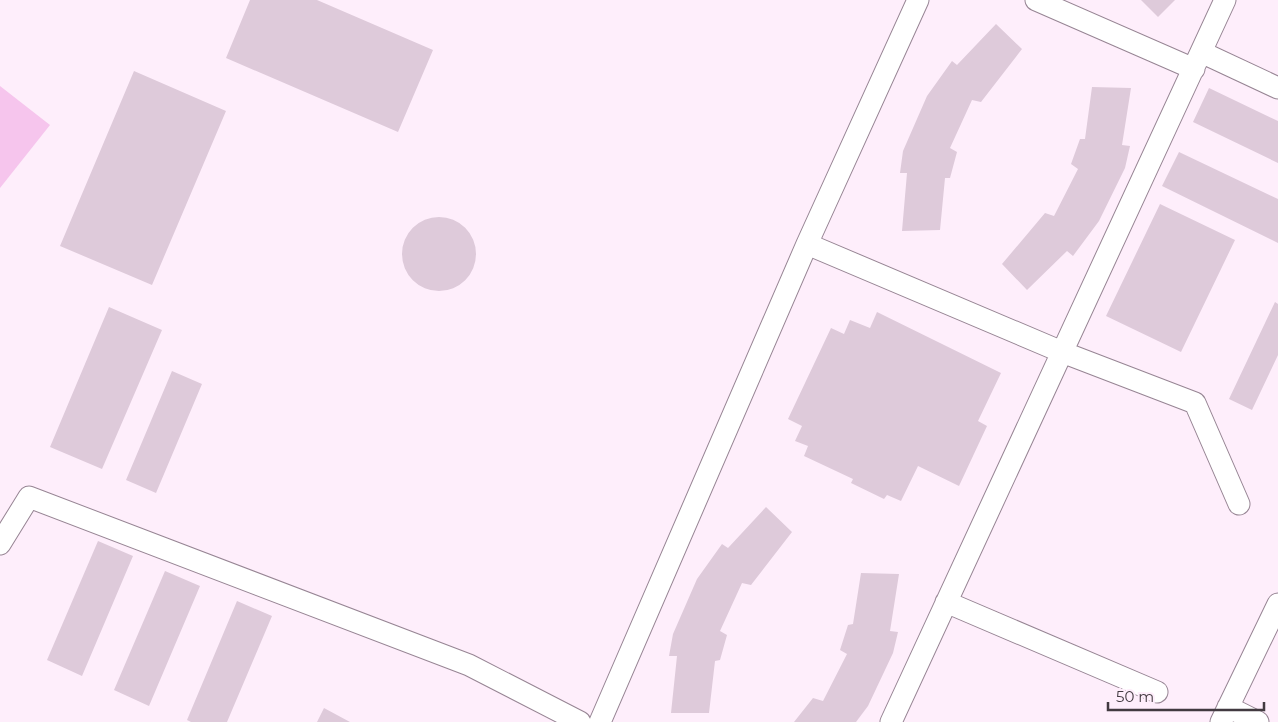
<svg xmlns="http://www.w3.org/2000/svg" width="1278" height="722" font-family="Montserrat,sans-serif">
<style>
.green{fill:#f6c5ed}
.building{fill:#decada}
.lines{fill:none;stroke-linecap:round;stroke-linejoin:round}
.minor-casing{stroke:#978594;stroke-width:23}
.minor{stroke:#fff;stroke-width:21}
</style>
<rect width="100%" height="100%" fill="#feeefb"/>
<path class="green" d="M0,86L50,125L0,188Z"/>
<path class="building" d="M250,0H317L433,50L398,132L226,58Z
M1141,0H1175L1158,17Z
M996,24L1022,49L981,102L972,100L950,148L957,152L950,178H945L940,230L902,231L907,173H900L903,151L927,96L952,61L957,65Z
M134,71L226,111L152,285L60,246Z
M1092,87L1131,88L1122,145L1130,146L1125,168L1099,221L1073,256L1067,251L1027,290L1002,264L1045,213L1054,216L1078,169L1071,164L1080,139H1085Z
M1209,88L1278,121V163L1193,122Z
M1179,152L1278,199V243L1162,186Z
M1160,204L1235,240L1181,352L1106,316Z
M402 254a37 37 0 1 1 74 0a37 37 0 1 1-74 0Z
M1275,302L1278,304V355L1252,410L1229,399Z
M109,307L162,330L102,469L50,447Z
M877,312L1001,373L978,421L987,426L959,486L918,466L901,501L887,495L884,499L851,483L853,479L804,456L808,446L795,441L802,426L788,419L831,328L844,334L850,320L870,328Z
M172,371L202,384L156,493L126,480Z
M766,507L792,532L751,585L742,583L720,631L727,635L720,660L715,661L709,713H671L677,656H669L673,634L697,579L722,544L728,548Z
M98,541L133,556L82,676L47,660Z
M165,571L200,586L149,706L114,690Z
M861,573L899,574L890,631L898,632L893,653L868,706L856,722H794L813,698L823,701L847,654L840,650L848,625L853,624Z
M237,601L272,616L227,722H191L187,720Z
M324,708L350,722H317Z"/>
<g class="lines">
<defs>
<path id="minor" d="M1036,0L1194,69
M1201,52L1278,88
M807,244L1062,352L1195,403L1239,504
M0,544L29,497L469,665L580,722
M946,602L1157,692
M1228,707L1258,722
M600,722L807,244L918,0
M891,722L1225,0
M1221,722L1278,604"/>
</defs>
<use href="#minor" class="minor-casing"/>
<use href="#minor" class="minor"/>
</g>
<path d="M1108 702v8h156v-8" fill="none" stroke="#423a40" stroke-width="2.5"/>
<text x="1116" y="702" font-size="15" fill="#423a40" stroke="#feeefb" stroke-width="4" paint-order="stroke">50 m</text>
</svg>
